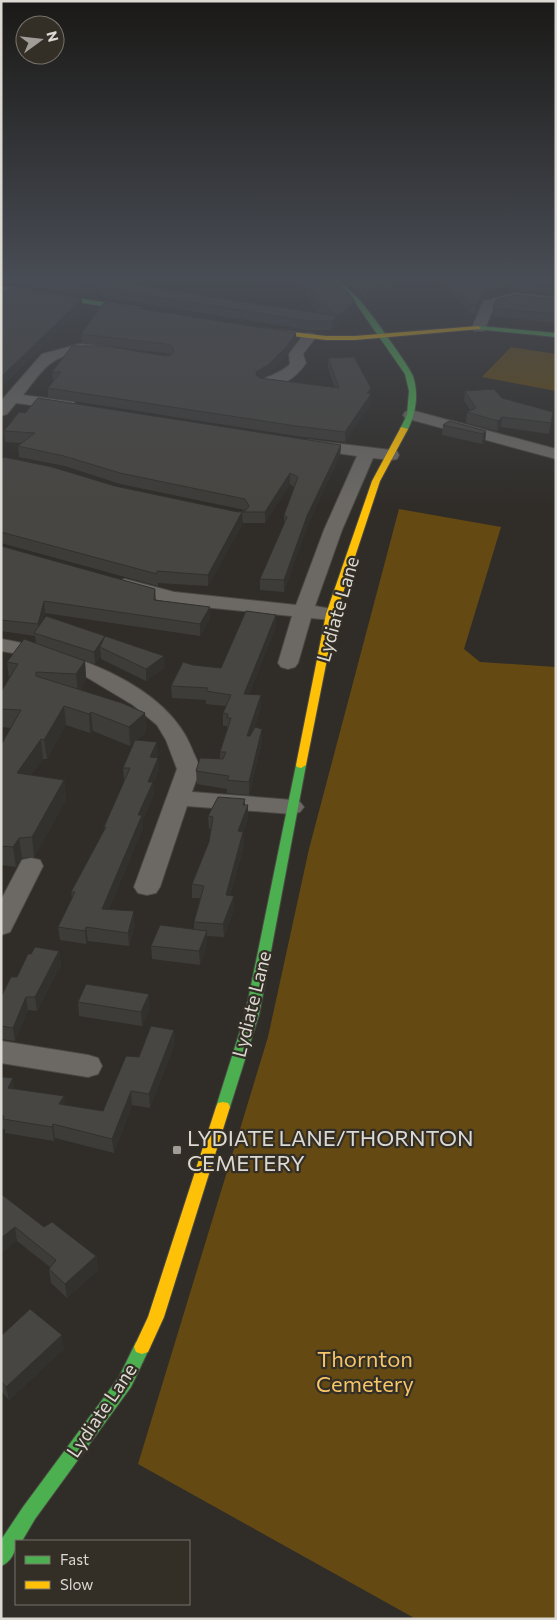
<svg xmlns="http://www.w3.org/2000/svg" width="557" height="1620" font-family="Commissioner,sans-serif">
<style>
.green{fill:#644a12}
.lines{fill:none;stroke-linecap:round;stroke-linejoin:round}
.street-casing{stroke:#4b4944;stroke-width:2}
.fast-casing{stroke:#4b4944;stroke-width:2}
.slow-casing{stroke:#4b4944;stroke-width:2}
.street{fill:#6c6965;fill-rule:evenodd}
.fast{fill:#4caf50;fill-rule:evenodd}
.slow{fill:#ffc107;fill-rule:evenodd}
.wall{fill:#3e3c39}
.shaded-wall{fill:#32312e}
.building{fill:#484642;stroke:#32312e}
.poi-dot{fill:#a09d98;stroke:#332e26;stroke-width:2}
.labels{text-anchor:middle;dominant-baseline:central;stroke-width:4.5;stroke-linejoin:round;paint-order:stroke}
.street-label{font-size:19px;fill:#dcd9d3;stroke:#332e26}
.near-poi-label{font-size:22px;fill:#dcd9d3;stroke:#332e26;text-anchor:start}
.near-park-label{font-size:22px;fill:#f6c568;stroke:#332e26}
</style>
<rect width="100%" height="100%" fill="#302d29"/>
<path class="green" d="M511,347L556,354V391L482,377Z
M399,509L501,527L464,649L480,662L556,667V1619H416L138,1464L268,1037L309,849Z"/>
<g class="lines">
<defs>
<path id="street" d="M514,293L556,297V305L514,301L494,307L484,331H474L472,328L483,301Z
M309,333L314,334L316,337L303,354L306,363C297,377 278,391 260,386L257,383C262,377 280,375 290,364L289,354L304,334Z
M80,344L106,346L108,349L106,352C97,354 88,351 78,353C48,357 41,373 23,395L74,402L76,405L74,408L68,410L16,403L7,414L1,416V401L42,354Z
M411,410L556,449V459L405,418L403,415L405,412Z
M308,440L391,450L397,451L399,455L397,459L391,460L373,458L342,530L315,606L338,610L341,614L338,618L331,620L311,618L298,663L295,667L288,669L281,667L278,663L292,616L173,604L118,589L115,585L118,581L125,579L174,592L296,605L324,530L357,456L302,448L300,445L302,442Z
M1,639C66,650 166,682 192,749C194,755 200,764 199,770C198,777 194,785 192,792L292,800L300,802L304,807L300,812L292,814L187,806L160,887L156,893L147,895L138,893L134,887L177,769L166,740L157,725L133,705L83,675L30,656L1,651Z
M31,858L40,860L43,866L10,932L1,935V900L22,860Z
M1,1041L88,1055L98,1058L102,1066L98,1074L88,1077L1,1063Z"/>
<path id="fast" d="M326,279C336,278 347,288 355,295C363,302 410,367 413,376C419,394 416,414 407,431L400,429L407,415L409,391L405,374L352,298Z
M1,286L140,308L143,310L140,312L1,290Z
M478,326L556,333V337L476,329L475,328Z
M301,762L306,765L259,1015L230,1107L228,1111L223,1112L218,1111L216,1107L245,1015L296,765Z
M142,1340L148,1342L150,1347L131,1387L35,1519L22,1541H16C16,1552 11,1562 1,1566V1540L23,1507L119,1377L136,1342Z"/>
<path id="slow" d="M478,326L481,328L480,329L355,340H326L259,332L256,330L259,328L326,336H355Z
M401,427L408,429L380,481L336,614L306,765L301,768L297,767L296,765L326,614L372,481Z
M223,1102L228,1103L230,1107L164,1317L148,1352L142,1354L136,1352L134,1347L148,1317L216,1107L218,1103Z"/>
</defs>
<use href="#street" class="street-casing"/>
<use href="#fast" class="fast-casing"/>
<use href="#slow" class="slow-casing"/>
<use href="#street" class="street"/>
<use href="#fast" class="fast"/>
<use href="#slow" class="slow"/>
</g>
<path class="wall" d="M1,279H94L322,314L311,305V301L307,298V290L294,279H330L354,311L332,330H309L107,298L99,291L94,296L1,282Z
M341,279H403L367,301L360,292Z
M436,279H484L502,286L501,294L483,299L476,314H472Z
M499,279H556V295L519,291L508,281Z
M556,299V323L492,316L493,308Z
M81,334L296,342L287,355L268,375L261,379L335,388L328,368V358L371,394V403L345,442L296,436L48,397V388L53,381L52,372L171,355L166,353L82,343Z
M465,391L502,398L553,412L549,434L501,427L497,431L466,423L467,412L471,411L464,401Z
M443,425L486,431L485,442L482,444L442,435Z
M4,431L341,445L340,455L307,527L284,592L260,590V579L284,525V515L294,487L290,484L265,523H243L208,586L158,583V586L1,543V459L115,486L238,512L245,510L120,484L65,466L19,457L18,446L22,443L5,442Z
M1,546L155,589L156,600L210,607V618L200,636L45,613L43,621L165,668L146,681L101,659V656L95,664L85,661L86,679L80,690L145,713L146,732L137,740L158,755L157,758H158L159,770L153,783L154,795L142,821L143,828L109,909L135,925L129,946L88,941L86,944L60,940L58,927L72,899L71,892L104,830V827L125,780H124L123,768L134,743L130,746L93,731L90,733L66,725L47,759H43L31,775L64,780L66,800L34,857L22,858L16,867L1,865V745L11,728L1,727V692L9,678L7,662L36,643L35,636L1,631Z
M276,627L249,694L261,695V707L254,728L262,742L249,795L227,793V789L197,784L196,771L220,759V752L227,729V726H223V713L226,706L206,704V700L172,698L171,686L193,665L221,668Z
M245,805L248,818L243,832L244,845L230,895L234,909L224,937L207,936V945L200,965L152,959L151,946L194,929V922L200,898H192V884L209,842L211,829H209L208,816Z
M59,951L61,965L37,1011L28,1010L15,1041L1,1039V997L17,977L31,954Z
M78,1002L150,1008L142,1026L79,1016Z
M174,1030L175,1043L150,1108L132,1105L114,1153L55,1138L54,1141L5,1133V1129H1V1073L2,1077L15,1089L65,1105L103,1111L139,1057Z
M1,1194L44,1227L96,1256L98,1270L67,1298L51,1283L49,1269L50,1267L17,1241Z
M1,1336L64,1349L9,1400L1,1391Z"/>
<path class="shaded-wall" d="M389,279H403L367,301V292Z
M98,282L99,291L94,296V287Z
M502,286L501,294L483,299L476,314V306L483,291Z
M82,299V308L1,388V377Z
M355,302L354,311L337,326L338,316Z
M338,316L337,326L332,330V321Z
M296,333V342L287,355L268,375L256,382V372Z
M371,388V403L345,442V432Z
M502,417L501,427L497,431L498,421Z
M486,431L485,442L482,444L483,434Z
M341,445L340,455L307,527L284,592V580L307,516Z
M290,473V484L265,523V512Z
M242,512L243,523L208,586V575Z
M44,601L45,613L40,634H39L38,624Z
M210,607V618L200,636V624Z
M276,615V627L245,706L244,694Z
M105,636L100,647L101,656L95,664L94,652Z
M164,656L165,668L146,681V669Z
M85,661L86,679L78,693L76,674Z
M261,695V707L247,748V736Z
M64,706L66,725L47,759L44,740Z
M91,712L93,731L90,733L89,714Z
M145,713L146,732L130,746L129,727Z
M262,729V742L249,795V782Z
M41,739L43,759L19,793L17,773Z
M157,742L158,755L151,769L150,757Z
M158,758L159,770L153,783L154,795L142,821L143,828L104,922L102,909L148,782Z
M64,780L66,800L34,857L32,837Z
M245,799V812L248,805V818L238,844V831Z
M243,832L244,845L226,908V895Z
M19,838L22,858L16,867L13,847Z
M234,896V909L224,937L223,924Z
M134,911L135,925L129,946L128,933Z
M86,927L88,941L86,944L85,931Z
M207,931V945L200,965L199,951Z
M59,951L61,965L37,1011L35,997Z
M149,994L150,1008L142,1026L141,1012Z
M26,997L28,1010L15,1041L13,1028Z
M174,1030L175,1043L150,1108L149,1094Z
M13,1078L15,1092L8,1088Z
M131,1091L132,1105L114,1153L112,1139Z
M64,1096L66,1110L59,1104Z
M53,1124L55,1138L54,1141L52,1127Z
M15,1227L17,1241L1,1254V1238Z
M96,1256L98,1270L67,1298L65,1284Z
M62,1335L64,1349L9,1400L6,1387Z"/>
<path class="building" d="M39,279H94L338,316L332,321H309L106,289L98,282L94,287Z
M305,279H330L348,292L355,302L338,316L311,296L316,295L307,289L315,287Z
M354,279H389L367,292L360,283Z
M445,279H484L498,283L502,286L483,291L476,306L473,305Z
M515,279H556V287L520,283Z
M12,288L82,299L1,377V293Z
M515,295L556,299V314L493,308L496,300Z
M104,303L296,333L287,346L268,365L256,372V375L260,378L339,388L328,358L354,357L371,388L367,393L371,394L345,432L296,426L48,388L61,372H52L72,346H107L165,356L171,355L174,351L172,346L166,344L81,334Z
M494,389L502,398L553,412L551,423L502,417L498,421L467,412L476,408L465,391Z
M38,398L341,445L307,516L284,580L260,579L287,517L284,515L298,477L290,473L265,512H242L208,575L157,571V574L1,532V459L4,457L52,467L115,486L238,512L245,511L249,506L245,499L120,473L64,456L18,446L35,433L4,431L19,412L25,413Z
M449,421L486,431L483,434L443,425Z
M1,546L155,589L154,600L210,607L200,624L44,601L38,624L1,620Z
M246,611L276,615L244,694L261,695L247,736H250L255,727L262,729L249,782L227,780L229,776L196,771L200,758L223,759L226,752H220L231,718H227L228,714L223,713L231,695L206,691L208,688L171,686L183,662L193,665L221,668Z
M46,616L105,636L94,652L34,633Z
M105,636L164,656L146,669L100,647Z
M24,639L85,661L76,674L36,672V676L122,703L145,713L129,727L91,712L89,714L64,706L44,740L41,739L17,773L64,780L32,837L19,838L13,847L1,846V745L21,710L1,709V692L18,664L7,662Z
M135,740L157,742L150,757L158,758L148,782H153L138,815H142L102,909L134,911L128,933L86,927L85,931L58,927L75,892H71L106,827H104L130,768H123Z
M218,797L245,799L243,805H248L238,831L243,832L226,895L234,896L223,924L194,922L204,886L192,884L209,842L213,817L208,816Z
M160,925L207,931L199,951L151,946Z
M35,947L59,951L35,997H26L13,1028L1,1026V997L11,977H17L28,954H31Z
M86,984L149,994L141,1012L78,1002Z
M151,1026L174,1030L149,1094L131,1091L112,1139L53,1124L52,1127L3,1119L4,1116L1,1115V1073L2,1077L13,1078L8,1088L64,1096L59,1104L103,1111L126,1056L139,1057Z
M1,1194L44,1227L52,1222L96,1256L65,1284L49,1269L56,1260L15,1227L1,1238Z
M30,1309L62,1335L6,1387L1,1381V1336Z"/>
<linearGradient id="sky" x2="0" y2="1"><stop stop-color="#1a1917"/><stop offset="0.55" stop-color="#484c54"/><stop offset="1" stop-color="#484c54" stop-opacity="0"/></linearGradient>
<rect width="557" height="505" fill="url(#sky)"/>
<rect class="poi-dot" x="172" y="1145" width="10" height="10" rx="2.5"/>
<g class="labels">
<g class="street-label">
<text transform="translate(337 609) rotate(-74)">Lydiate Lane</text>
<text transform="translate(251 1004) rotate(-76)">Lydiate Lane</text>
<text transform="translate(101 1410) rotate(-56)">Lydiate Lane</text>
</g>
<g class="near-poi-label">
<text x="187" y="1137">LYDIATE LANE/THORNTON<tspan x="187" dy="25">CEMETERY</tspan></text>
</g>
<g class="near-park-label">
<text x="365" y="1358">Thornton<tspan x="365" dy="25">Cemetery</tspan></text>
</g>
</g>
<rect width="557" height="1620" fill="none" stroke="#dcd9d3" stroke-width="5"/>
<rect x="15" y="1540" width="175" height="65" fill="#332e26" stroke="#77726b"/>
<rect x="25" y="1556" width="25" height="8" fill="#4caf50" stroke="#77726b"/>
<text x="60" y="1565" font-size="15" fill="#dcd9d3">Fast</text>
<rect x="25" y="1581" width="25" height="8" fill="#ffc107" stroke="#77726b"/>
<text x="60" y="1590" font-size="15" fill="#dcd9d3">Slow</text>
<g transform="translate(40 40) rotate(75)"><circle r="24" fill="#332e26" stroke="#77726b"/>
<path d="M0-4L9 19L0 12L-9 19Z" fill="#a09d98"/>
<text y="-8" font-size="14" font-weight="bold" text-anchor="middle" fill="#dcd9d3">N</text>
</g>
</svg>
